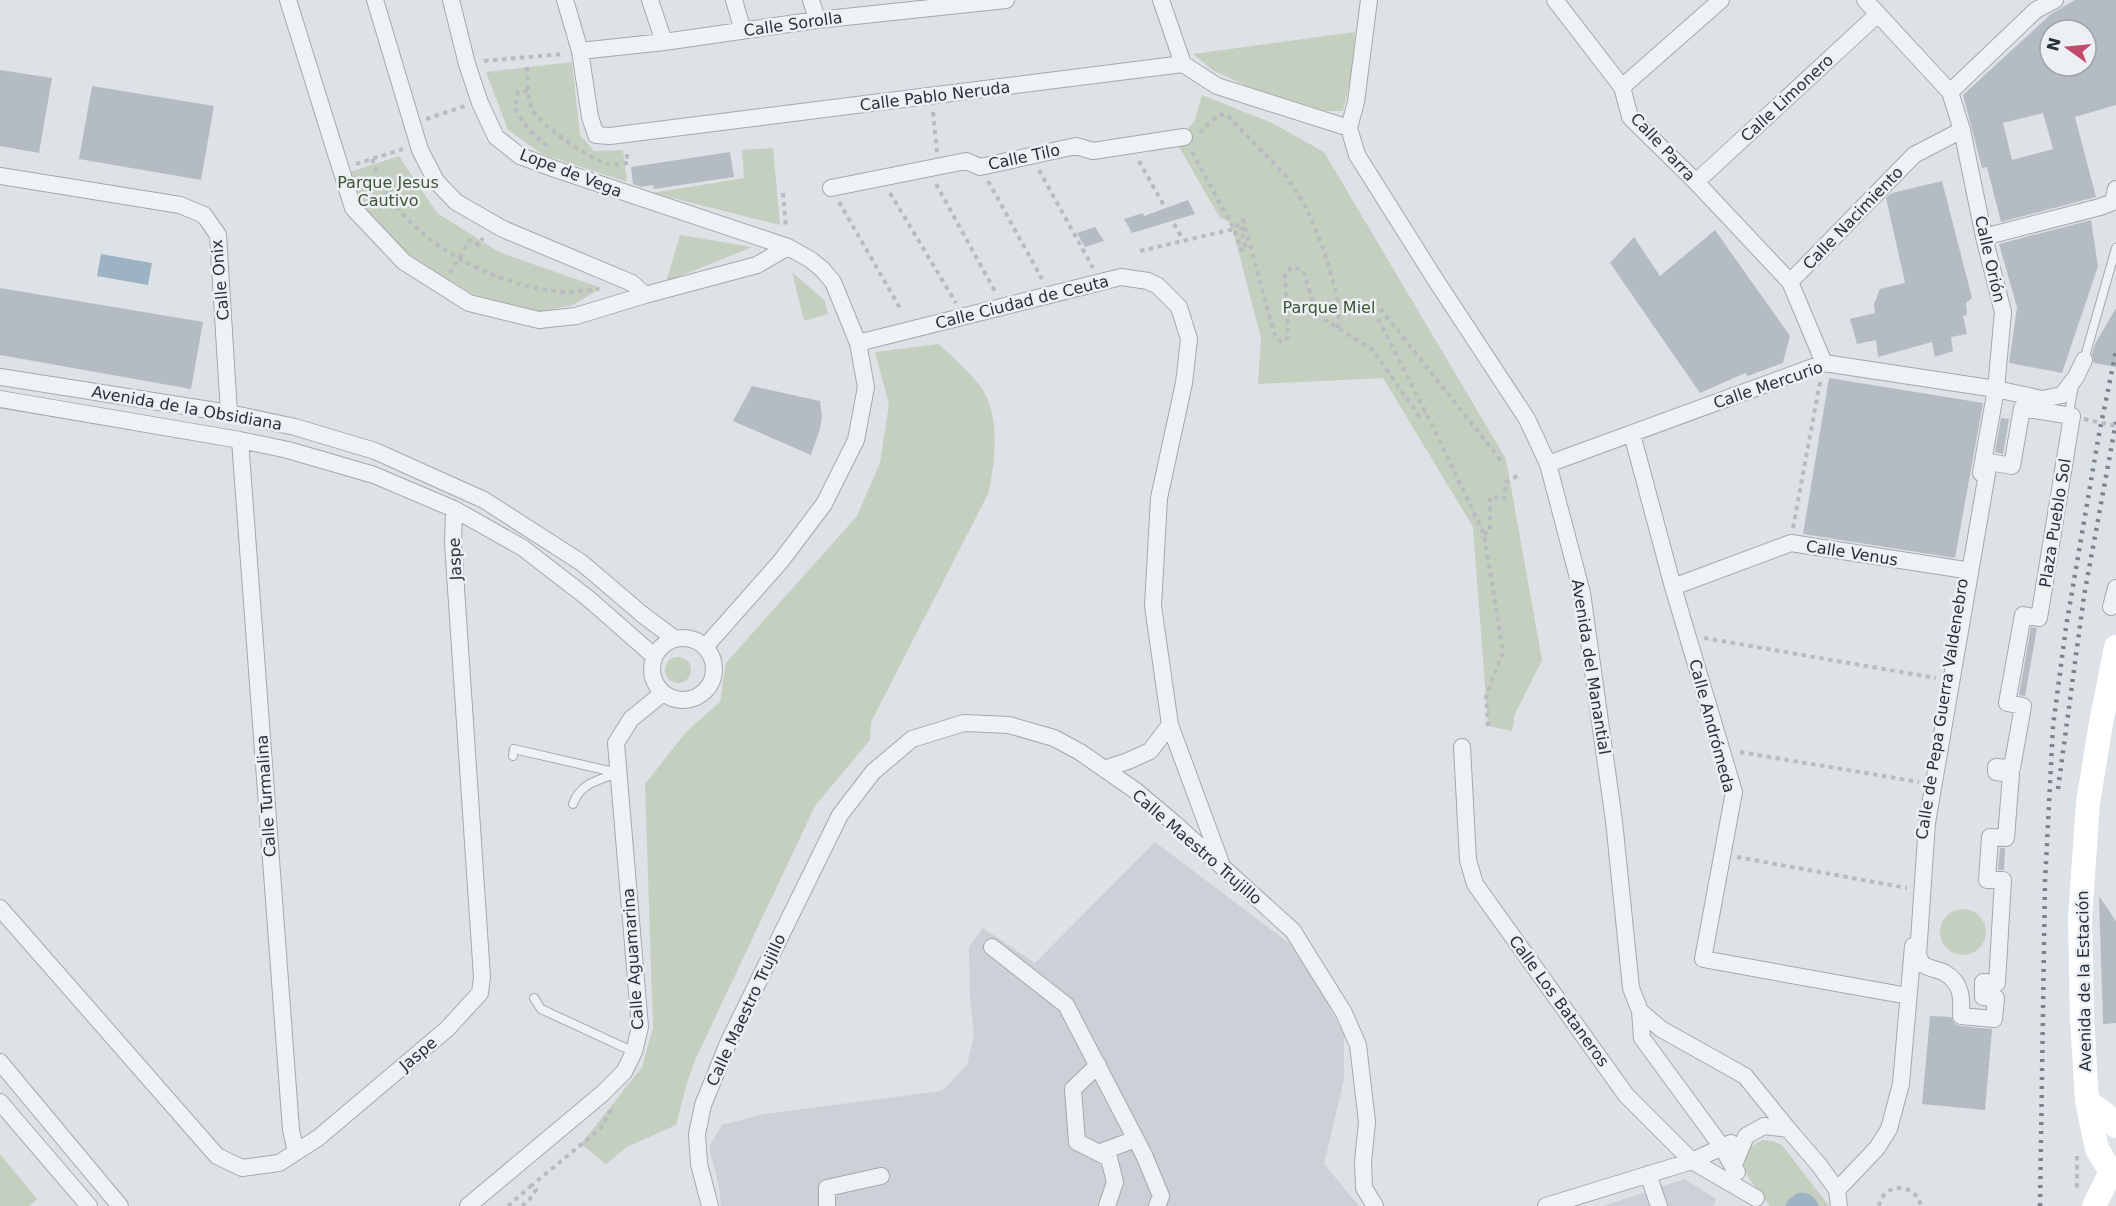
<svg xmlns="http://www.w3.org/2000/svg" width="2116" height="1206" font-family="'DejaVu Sans',sans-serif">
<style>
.built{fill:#cbd1d7}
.green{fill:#c5cfbf}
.water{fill:#9bb3c3}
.building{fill:#b5bbc2;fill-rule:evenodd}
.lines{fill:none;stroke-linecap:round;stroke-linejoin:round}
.lane-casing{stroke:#a3a9af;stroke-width:10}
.street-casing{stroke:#a3a9af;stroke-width:18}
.path{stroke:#b7bcc0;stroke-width:4;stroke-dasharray:4.5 4.5;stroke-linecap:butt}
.lane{stroke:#eff2f4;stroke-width:8}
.street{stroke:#eff2f4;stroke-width:16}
.secondary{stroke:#fff;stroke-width:24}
.rail{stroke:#78838e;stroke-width:4.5;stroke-dasharray:3 6;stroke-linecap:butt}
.path-bridge{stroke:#b7bcc0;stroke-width:4;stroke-dasharray:4.5 4.5;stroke-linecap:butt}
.labels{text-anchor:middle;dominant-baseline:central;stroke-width:5;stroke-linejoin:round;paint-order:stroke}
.street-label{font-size:16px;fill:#28313b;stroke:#ecf0f4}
.park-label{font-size:16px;fill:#405536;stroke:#ecf0f4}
</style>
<rect width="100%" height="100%" fill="#dde2e6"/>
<path class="built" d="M1155,842L1301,952L1344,1035V1079L1324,1164L1359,1206H721L719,1187L709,1147L722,1125L764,1114L942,1091L967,1065L974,1035L970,998L969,947L983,928L1035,963Z
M1685,1179L1716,1199L1713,1206H1603Z"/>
<path class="green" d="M1355,32L1352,74L1343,111H1326L1251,88L1214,71L1193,54Z
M572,62L580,135L594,151L623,150L627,182L542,154L508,130L486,72Z
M1202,95L1272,123L1324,152L1506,459L1542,660L1515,714L1512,731L1488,726L1473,527L1383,378L1258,384L1261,338L1233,231L1228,221L1220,218L1179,147L1187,129L1194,122Z
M773,148L780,225L652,193L744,178L742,150Z
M399,156L437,213L499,252L601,288L573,305L539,312L474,295L406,254L361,205L350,172Z
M680,235L752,247L666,282Z
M792,272L825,301L828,314L804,321Z
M939,344C952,357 971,373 981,387C1001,417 995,459 989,492L871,722L870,740L815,806L696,1058L687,1083L676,1125L627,1147L606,1164L581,1144L642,1067L653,1028L645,784L686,732L720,702L726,663L857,516L880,463L889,404L875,352Z
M665 670a13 13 0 1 1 26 0a13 13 0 1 1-26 0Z
M1940 932a23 23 0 1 1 46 0a23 23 0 1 1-46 0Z
M1763,1140L1773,1141L1782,1145L1829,1206H1770C1755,1186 1723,1156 1763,1140Z
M0,1154L37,1199L29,1206H0Z"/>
<path class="water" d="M101,254L152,263L148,285L97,276Z
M1797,1193C1808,1192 1815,1196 1819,1206H1785L1788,1200Z"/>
<path class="building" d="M2075,0H2116V105L2075,117L2096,197L2001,222L1987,167L1982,168L1963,95L2051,14ZM2050,30H2086V66H2050ZM2043,113L2053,149L2012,160L2003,123Z
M0,70L52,78L39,153L0,146Z
M92,86L214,106L201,180L79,159Z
M730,152L734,177L654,189L653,185L641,187L633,184L631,167Z
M1942,181L1972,298L1966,303L1967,315L1963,316L1967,334L1951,337L1953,351L1935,357L1932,342L1878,357L1876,340L1857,344L1850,319L1875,313L1874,304L1880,289L1905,283L1886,198L1892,193Z
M1188,200L1195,214L1142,230L1132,233L1124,219L1143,213L1144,216Z
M2091,220L2098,266L2062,373L2009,363L2017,307L1999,244Z
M1095,227L1104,241L1085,247L1077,233Z
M1715,230L1790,336L1783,363L1748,376L1745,373L1700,393L1610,263L1634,237L1660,276Z
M0,288L203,322L191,389L0,355Z
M2116,308V367L2094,363L2092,354L2095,344Z
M1829,378L1983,403L1955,558L1803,534Z
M752,386L820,401L822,417L820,429L811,455L733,421Z
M2001,418L2009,419L2003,454L1995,452Z
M2031,627L2037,628L2025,696L2019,695Z
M2000,848H2005L2004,870H1998Z
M2099,896L2116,921V1023L2103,1024Z
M1930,1016L1951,1017L1955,1024L1959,1026L1992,1029L1985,1110L1922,1104Z"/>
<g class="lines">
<defs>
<path id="lane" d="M2084,360L2116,248
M2068,418L2074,386
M513,756L514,749L618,773C599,780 580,783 573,804
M534,998L541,1009L634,1052"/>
<path id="street" d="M288,0L353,208L404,262L469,303L539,320L576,316L645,295L757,265L788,247
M375,0L420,150L436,181L456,202L503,229L632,283L645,295
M451,0L467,64L480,103L496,137L520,156L555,169L788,247L811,260L822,269L833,282L858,343L866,387L856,440L824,504L781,561L705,647
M565,0L580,51L590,117L596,135L610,136L1183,64L1217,86L1349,128
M650,0L664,42
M734,0L743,31
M811,0L817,20
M1161,0L1183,64
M1555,0L1622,87L1630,117L1696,182L1790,282
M1865,0L1950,92L1962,130L1984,237L2003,312L1996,389L1981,473
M580,51L664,42L817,20L1006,0
M1622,87L1721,0
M1950,92L2036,10L2055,0
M1349,128L1357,155L1435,279L1527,419L1548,464L1582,593L1614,821L1631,988L1640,1011L1642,1038L1722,1147L1733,1167
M1349,128L1356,102L1369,0
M0,176L180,205L204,215L218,235L229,413
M1696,182L1878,14
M831,188L966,161L980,167L1076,146L1093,151L1184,137
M1984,237L2100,207L2113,202L2116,189
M858,343L1121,277L1148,281L1158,286L1179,307L1189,339L1184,383L1159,498L1153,606L1170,725L1221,863
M1824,363L1790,282L1914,155L1962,130
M0,377L229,413L295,427L375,451L484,500L582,563L643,615L675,639
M0,399L240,440L288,450L374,475L454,509L523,548L589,599L654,656
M2022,408L2072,416L2039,618L2023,615L2007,703L2023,706L2012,768L1996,767V772L2011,774L2006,838L1990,837L1987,880H2003L1997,983L1983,982V997L1996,998L1994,1019L1961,1016C1962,999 1962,983 1945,973C1938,969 1929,969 1922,964L1918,955L1927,823L1989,462L2012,466Z
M1632,434L1673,587L1734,792L1703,959L1908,996
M240,440L291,1130L296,1152
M1548,464L1824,363L1996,389L2042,399L2062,395L2076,377L2084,360
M1673,587L1791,543L1965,570
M2111,607L2116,588
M652 669a31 31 0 1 1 62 0a31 31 0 1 1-62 0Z
M1462,747L1468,860L1475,884L1626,1095L1692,1161L1756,1198
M1104,769L1128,761L1150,751L1170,725
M0,908L217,1156L242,1168L279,1163L318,1138L447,1029L480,993L482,977L453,543L454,509
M992,947L1066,1005L1144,1155L1161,1196L1157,1206
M1640,1011L1661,1029L1745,1076L1788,1129
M0,1062L120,1206
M1098,1065L1073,1089L1077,1142L1109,1158L1115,1182L1107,1206
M0,1102L89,1206
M1098,1153L1136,1139
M1737,1172L1733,1167L1746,1136L1764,1126L1788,1129L1819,1165L1837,1190L1839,1206
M1648,1174L1659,1206
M1837,1190L1877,1148L1889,1129L1901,1084L1913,946
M468,1206L603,1093L624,1072L634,1052L640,1027L616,743L631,719L663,693
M710,1206L699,1164L697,1134L703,1105L729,1041L840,815L873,772L912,739L964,723L1009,725L1054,738L1080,752L1136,791L1174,823L1293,931L1344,1013L1358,1045L1367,1122L1363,1162L1364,1188L1375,1206
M827,1206V1188L881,1176
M1546,1206L1692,1161L1731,1143"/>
</defs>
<use href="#lane" class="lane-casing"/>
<use href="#street" class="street-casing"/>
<path class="path" d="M484,61L563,54
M527,67C528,80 527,97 532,109C540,125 591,161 609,164C614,165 622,164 628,163L626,150
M528,91L518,92L515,109L529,130L547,146
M933,112L937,152
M426,119L465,106
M1200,133L1218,115L1226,114L1286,176L1306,207L1325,253L1339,304L1338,328
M1192,152L1234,229L1241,250L1246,249L1241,229L1245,227
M372,159C376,169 379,180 384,189C417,246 502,289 566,292C577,292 588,290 599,289
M1139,161L1183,240
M356,164L403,149
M1039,170L1093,268
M988,181L1042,279
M936,184L996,293
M783,193L786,228
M890,193L956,303
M839,202L900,308
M1243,219L1274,333L1282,343L1288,337L1285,275L1291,267L1303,270L1317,315L1373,350L1419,416L1425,411
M1140,251L1234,229L1243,219
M450,273L470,240L479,245L483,238
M1793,528L1820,382
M1484,534L1490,532V497L1504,499L1506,482L1519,475
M1704,638L1936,678
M1488,726L1486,696L1503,652L1484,534L1435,431L1370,303L1375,302L1503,463
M1740,752L1919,782
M1737,857L1907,888
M2077,1156V1190
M508,1206L531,1186
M522,1206L530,1199L536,1190L531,1186L601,1128L612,1109
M1879,1206C1884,1181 1916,1183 1921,1206"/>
<use href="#lane" class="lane"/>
<use href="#street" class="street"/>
<path class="secondary" d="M2087,1101L2106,1115L2116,1126
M2109,1169L2097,1149L2087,1101L2082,1019L2080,918L2088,803L2101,723L2116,647
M2094,1206L2110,1174"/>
<path class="rail" d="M2058,789L2084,596L2116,422
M2040,1206L2045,882L2053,726L2066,627L2099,434L2116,351"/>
<path class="path-bridge" d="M2084,419L2116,426"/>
</g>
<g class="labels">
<g class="street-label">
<text transform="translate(793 24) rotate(-8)">Calle Sorolla</text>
<text transform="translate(935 96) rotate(-7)">Calle Pablo Neruda</text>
<text transform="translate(1787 98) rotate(-43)">Calle Limonero</text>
<text transform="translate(1663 147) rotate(47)">Calle Parra</text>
<text transform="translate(1024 157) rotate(-12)">Calle Tilo</text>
<text transform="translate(571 173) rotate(21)">Lope de Vega</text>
<text transform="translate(1853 218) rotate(-46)">Calle Nacimiento</text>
<text transform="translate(1990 259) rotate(77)">Calle Orión</text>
<text transform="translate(220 280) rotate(-95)">Calle Onix</text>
<text transform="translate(1022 302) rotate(-14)">Calle Ciudad de Ceuta</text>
<text transform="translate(1768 385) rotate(-19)">Calle Mercurio</text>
<text transform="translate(187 408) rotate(10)">Avenida de la Obsidiana</text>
<text transform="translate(2055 523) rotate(-81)">Plaza Pueblo Sol</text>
<text transform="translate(1852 553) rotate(9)">Calle Venus</text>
<text transform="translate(455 559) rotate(-93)">Jaspe</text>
<text transform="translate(1591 667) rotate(81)">Avenida del Manantial</text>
<text transform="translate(1942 709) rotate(-81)">Calle de Pepa Guerra Valdenebro</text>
<text transform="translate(1712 726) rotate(75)">Calle Andrómeda</text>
<text transform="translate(266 796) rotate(-94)">Calle Turmalina</text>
<text transform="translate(1197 847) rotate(41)">Calle Maestro Trujillo</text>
<text transform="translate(633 959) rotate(-94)">Calle Aguamarina</text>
<text transform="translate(2084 981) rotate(-91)">Avenida de la Estación</text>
<text transform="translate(1559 1001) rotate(54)">Calle Los Bataneros</text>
<text transform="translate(746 1010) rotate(-65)">Calle Maestro Trujillo</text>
<text transform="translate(418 1054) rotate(-40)">Jaspe</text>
</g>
<g class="park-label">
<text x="388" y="182">Parque Jesus<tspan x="388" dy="18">Cautivo</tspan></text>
<text x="1329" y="307">Parque Miel</text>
</g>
</g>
<g transform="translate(2068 48) rotate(285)"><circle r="28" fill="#ecf0f4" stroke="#9ea4aa" stroke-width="1.5"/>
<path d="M0-4.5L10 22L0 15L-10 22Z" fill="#c24b6c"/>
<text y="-9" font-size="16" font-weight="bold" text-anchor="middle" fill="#28313b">N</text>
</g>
</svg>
